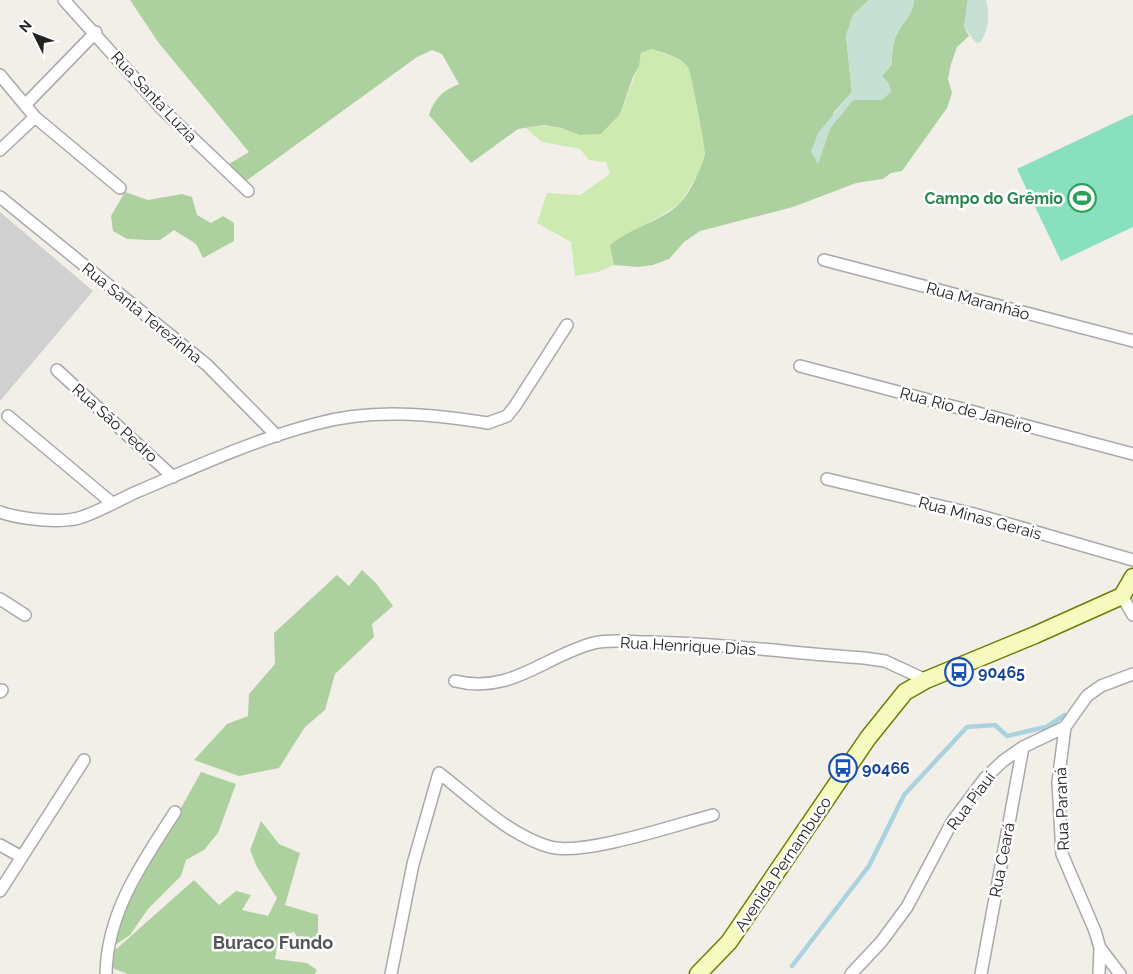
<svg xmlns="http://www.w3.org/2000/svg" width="1133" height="974" font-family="Raleway,sans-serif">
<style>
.religious{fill:#d0d0d0}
.grass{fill:#cdebb0}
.forest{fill:#add19e}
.wetland{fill:#c6e0d4}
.pitch{fill:#88e0be}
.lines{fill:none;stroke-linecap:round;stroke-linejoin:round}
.stream{stroke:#aad3df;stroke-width:4.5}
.street-casing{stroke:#a9a9a9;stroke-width:14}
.secondary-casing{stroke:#707d05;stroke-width:19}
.street{stroke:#fff;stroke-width:11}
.secondary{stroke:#f7fabf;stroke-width:16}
.labels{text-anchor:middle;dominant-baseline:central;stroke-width:5;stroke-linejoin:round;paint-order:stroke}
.street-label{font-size:16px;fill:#222;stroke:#fff}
.leisure-label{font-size:16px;font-weight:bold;fill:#27864d;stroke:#fff;text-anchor:end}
.transit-label{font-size:16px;font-weight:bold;fill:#164399;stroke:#fff;text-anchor:start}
.neighbourhood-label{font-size:18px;font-weight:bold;fill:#555;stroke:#fff}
</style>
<rect width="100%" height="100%" fill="#f2efe9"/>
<path class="religious" d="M0,212L93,291L0,401Z"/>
<path class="grass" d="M651,49L677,58L690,68L705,150L701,170L679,204L633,233L619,238L611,245L614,265L598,272L575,276L571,242L537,223L547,193L580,195L610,174L606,162L589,160L580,149L542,142L526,128C548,124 560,127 580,135L620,114C627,95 638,72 641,53Z"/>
<path class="forest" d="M130,0H869L853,15L846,36L852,92L834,112L818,164L830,128L853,100H882L889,84L882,76L892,64C892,52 892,42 898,32C905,19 912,17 914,0H968L964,27L969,36L957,47L951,64L948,79L952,93L947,108L902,171L891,173L883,179L856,183L793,207L700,231L684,242L669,259L653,265L638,267L614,265L610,245C630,228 660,222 679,204C690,193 702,168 705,153C705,147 691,71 688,67C679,56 664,53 651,49L641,53L639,66L633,77L620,114L601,134L580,135L561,128L544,125L518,129L471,163L429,115C434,99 443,90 459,84L442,54L432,50L417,57L246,181L229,164L249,152L158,42Z
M125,192L148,200L182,194L192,197L197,215L211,223L223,216L234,223V241L203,258L196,244L174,230L160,240H149L127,239L113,231L111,216Z
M362,570L376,583L393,606L372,624L374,637L335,674L325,710L305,727L279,768L239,776L194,760L227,724L248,716L249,694L275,664L274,633L337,575L349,586Z
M201,772L236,784L218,833L204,850L186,860L181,876L148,909L130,935L112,947L117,923Z
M261,821L279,844L300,853L285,905L318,915V933L307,952L294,932L279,936L275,959L307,963L317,970L315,974H128L112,968L114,951L194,880L219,905L236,891L251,895L242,910L268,916L277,898L257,867L250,850Z"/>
<path class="wetland" d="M869,0H914C912,17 905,19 898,32C892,42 892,52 892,64L882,76L889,84L891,92L882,100H853L830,128L818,164L811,152L818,133L852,92L846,36L853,15Z
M968,0H986C990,15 989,28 981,42L976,43L964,27Z"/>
<path class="pitch" d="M1133,114V227L1061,261L1017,169Z"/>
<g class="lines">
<path class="stream" d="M792,966L869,866L904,795L967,727L995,725L1007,736L1046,727L1065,715"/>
<defs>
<path id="street" d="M64,0L162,109L248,191
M0,75L35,117L120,188
M26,104L96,32
M0,150L35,117
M0,197L207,365L277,436
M824,260L1133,341
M800,366L1133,454
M57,370L173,477
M8,416L112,503
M827,479L974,514L1133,560
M0,512C19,519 63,524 82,517C100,511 117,501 134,493C193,468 253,440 315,424C372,408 431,414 488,423L507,416L515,406L567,325
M1122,596L1133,615
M0,599L25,615
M455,681C511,695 544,656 594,643C610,639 631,642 647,642C719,643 792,653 864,658L885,661L926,680
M0,692L2,690
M1065,727L1058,782L1062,854L1095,931L1100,948L1099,974
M0,845L20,856
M0,891L84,760
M1100,948L1120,974
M106,974C107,912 142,863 175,812
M391,974L413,864L439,773C473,799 508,835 550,847C584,856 675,825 713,815
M851,974L881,942L907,907L952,822L985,778L1003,761L1023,747L1065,727L1087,696L1101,686L1133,674
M981,974L1023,747"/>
<path id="secondary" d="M698,974L729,942L868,738L905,692L926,680L1035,635L1122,596L1133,577"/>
</defs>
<use href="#street" class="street-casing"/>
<use href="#secondary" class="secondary-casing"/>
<use href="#street" class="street"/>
<use href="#secondary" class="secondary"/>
</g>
<defs>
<symbol id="stadium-ring" viewBox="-11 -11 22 22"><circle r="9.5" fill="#fff" stroke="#2e9e5b" stroke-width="1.5"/><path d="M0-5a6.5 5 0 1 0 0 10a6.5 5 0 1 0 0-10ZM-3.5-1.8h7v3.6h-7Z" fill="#2e9e5b"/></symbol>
<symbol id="bus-ring" viewBox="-11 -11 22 22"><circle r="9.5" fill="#fff" stroke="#1a4fb4" stroke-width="1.5"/><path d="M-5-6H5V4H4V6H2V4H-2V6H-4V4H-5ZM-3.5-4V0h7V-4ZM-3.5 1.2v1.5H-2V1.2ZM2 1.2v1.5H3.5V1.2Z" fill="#1a4fb4"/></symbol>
</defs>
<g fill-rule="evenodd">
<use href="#stadium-ring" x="1066" y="182" width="32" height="32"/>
<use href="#bus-ring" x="943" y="656" width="32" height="32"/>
<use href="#bus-ring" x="827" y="752" width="32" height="32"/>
</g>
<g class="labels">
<g class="street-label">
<text transform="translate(154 97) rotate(47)">Rua Santa Luzia</text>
<text transform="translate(978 301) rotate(15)">Rua Maranhão</text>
<text transform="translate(142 313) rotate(39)">Rua Santa Terezinha</text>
<text transform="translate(966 410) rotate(15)">Rua Rio de Janeiro</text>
<text transform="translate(115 423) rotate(42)">Rua São Pedro</text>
<text transform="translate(980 518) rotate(15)">Rua Minas Gerais</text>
<text transform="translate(688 646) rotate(3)">Rua Henrique Dias</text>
<text transform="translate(971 801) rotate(-53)">Rua Piauí</text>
<text transform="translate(1062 809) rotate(-92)">Rua Paraná</text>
<text transform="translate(1002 860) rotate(-79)">Rua Ceará</text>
<text transform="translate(783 864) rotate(-56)">Avenida Pernambuco</text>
</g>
<g class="leisure-label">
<text x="1063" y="198">Campo do Grêmio</text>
</g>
<g class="transit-label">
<text x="978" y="672">90465</text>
<text x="862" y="768">90466</text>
</g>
<g class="neighbourhood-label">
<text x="273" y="942">Buraco Fundo</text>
</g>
</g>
<g transform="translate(35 35) rotate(312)" stroke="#ffffff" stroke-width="4" paint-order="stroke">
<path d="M0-4L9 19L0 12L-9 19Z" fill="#222222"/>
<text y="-8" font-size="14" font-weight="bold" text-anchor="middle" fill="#222222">N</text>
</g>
</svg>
